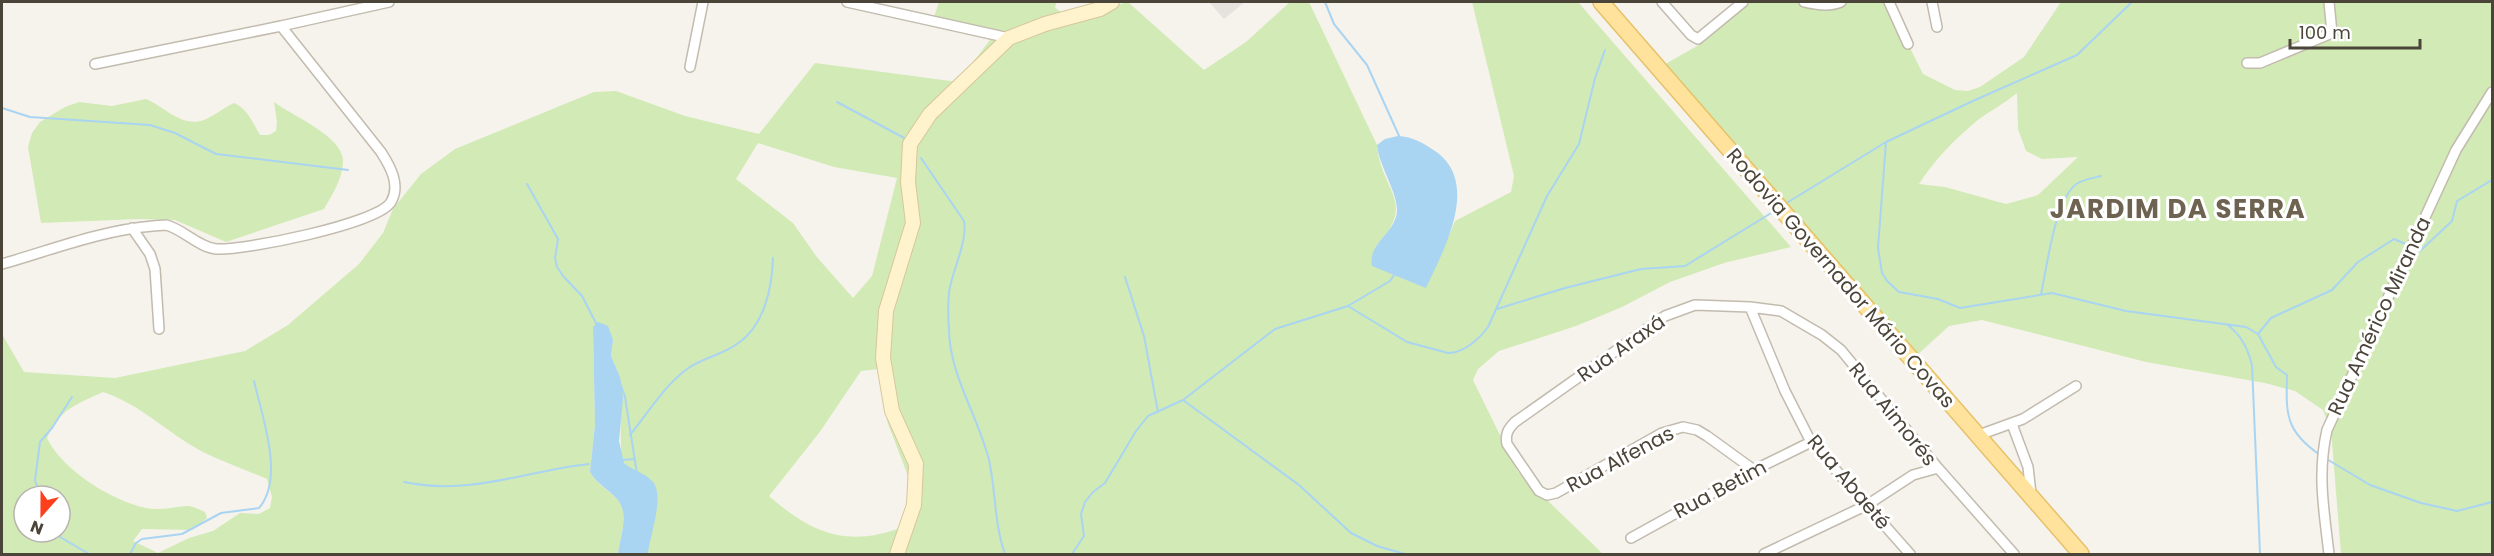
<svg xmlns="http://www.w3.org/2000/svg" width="2494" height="556" font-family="Poppins,sans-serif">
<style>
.industrial{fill:#e6e2dd}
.green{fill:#d2eab5;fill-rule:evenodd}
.water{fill:#a9d4f2}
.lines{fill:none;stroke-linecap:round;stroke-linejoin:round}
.stream{stroke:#a9d4f2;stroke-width:2}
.street-casing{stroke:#c2bbae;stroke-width:12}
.secondary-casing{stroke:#d6c79b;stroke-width:16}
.primary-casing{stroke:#e6c16a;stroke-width:18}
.street{stroke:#fff;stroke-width:9}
.secondary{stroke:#fff3cd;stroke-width:14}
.primary{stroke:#ffe39c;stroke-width:15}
.labels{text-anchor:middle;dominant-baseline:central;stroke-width:6;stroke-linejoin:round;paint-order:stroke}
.street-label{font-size:20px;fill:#4b4439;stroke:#fff}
.district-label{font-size:26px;font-weight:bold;letter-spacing:1.5px;fill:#6e6250;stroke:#fff}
</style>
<rect width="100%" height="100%" fill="#f6f3ec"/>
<path class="industrial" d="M1209,2H1245L1224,19Z"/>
<path class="green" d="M939,2H1057L1055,7C1071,27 1108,7 1128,2L1204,70L1246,42L1290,2H1309L1377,145C1381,192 1418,202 1376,246L1439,259L1455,221L1511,192L1514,176L1472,2H1578L1791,247L1724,263L1670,282L1622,307L1576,326L1499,351L1478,369L1473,380L1518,472L1603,554H648L630,468L624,463L621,454L620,377L611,356L613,340L593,327L595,425L590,472C597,484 607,489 617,499C630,514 620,537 618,554H2V334L24,372L115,378L245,351L288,325L359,264L383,233L393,209L421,174L455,149L594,92L616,91L685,116L759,134L815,63L958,82L990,40L934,17ZM758,143L834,167L897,178L872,276L853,298L816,256L793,223L736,179ZM879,369L887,421L911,484V495L903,527C848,548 812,534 769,496L819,433L861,371ZM103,392C142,405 167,433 203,452C223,462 246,470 267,479L272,497L270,508L259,514L240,513L213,531L189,538L158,553L133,541L142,529L192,530L207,518L205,512C200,510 193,506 187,506C173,507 161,511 146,508C112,501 62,470 47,438C58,410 77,404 103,392ZM24,496H60V532H24Z
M1750,2H1883L1901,37L1909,46L1923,74L1955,90L1968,91L1980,87L2024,57L2061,2H2492V554H2341L2331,430L2323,410L2295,391L2265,383L2146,362L1982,320L1949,326L1915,357L1662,66L1704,42ZM2017,93L2018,129L2026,151L2042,159L2078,157L2038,195L2006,204L1945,187L1919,184C1935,159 1956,138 1979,119C1992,110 2005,103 2017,93Z
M146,99C165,107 182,128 204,120C214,116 223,108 234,103C247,108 253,123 260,135H269L276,131L277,122L274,102C291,115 344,137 343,161C343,178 332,195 324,209L226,242L175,220L139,219L41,223L28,147L32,133L40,122L65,107L79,102L112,106Z"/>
<path class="water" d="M1398,136C1412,137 1420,141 1432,149C1483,180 1444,249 1426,288L1372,266C1368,245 1390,236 1396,217C1402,198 1379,168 1377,145L1385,139Z
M598,322L608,326L613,340L611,356L620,377L623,398L619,441L624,463C632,470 645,473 652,481C666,495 649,537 648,554H618C620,537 630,514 617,499C608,489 597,484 590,472L595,425L593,327Z"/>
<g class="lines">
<path class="stream" d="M1325,2L1334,24L1367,65L1400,138
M837,102L908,140
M2,108L30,117L150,125L175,133L216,154L348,170
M1886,142L1878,248L1882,273L1887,281L1899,292L1938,299L1960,308L2052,293L2126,311L2246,327L2258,334L2276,367L2287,375C2286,414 2285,431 2320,455
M921,158L964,221C968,241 952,271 949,292C948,304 948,317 949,329C949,374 978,416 989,460C996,491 994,524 1005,554
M527,184L558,239L555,258L557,267L563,276L582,296L597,325
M1785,204L1886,142L1975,100L2077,55L2132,2
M2415,249L2420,251L2452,221L2457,201L2492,180
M1125,277L1144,336L1158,412
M2041,294C2047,268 2055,196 2078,183C2085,179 2094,178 2101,176
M1348,306L1407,342L1448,353C1464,353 1479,339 1488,327L1547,196L1579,144L1595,78L1605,50
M1497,309L1565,288L1641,269L1685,266L1776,210
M2229,326C2242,336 2248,349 2252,365L2260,554
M2258,334L2271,318L2332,290L2358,262L2394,239L2410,246
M619,380L625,397L637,474
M1183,400L1299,485L1351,533L1377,546L1405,554
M630,435C648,413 664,386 687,369C702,358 722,355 737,344C764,326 772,289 773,258
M2325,458L2370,485L2421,503L2457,511L2492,502
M622,460L634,459
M404,482C471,496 524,471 589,464
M40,496L35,480L40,442L52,428L72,397
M57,532L60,537L89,554
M130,554L136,543L142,539L182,534L221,513L259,508C285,478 262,416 254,381
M1072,554L1084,536L1081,514L1085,502L1093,492L1105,483L1136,431L1148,416L1183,400L1275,329L1348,306L1390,281L1394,275"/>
<defs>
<path id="street" d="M847,2L1009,38
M1662,2L1691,35L1698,39L1743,2
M1804,2C1816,5 1830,7 1841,2
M1889,2L1908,44
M1932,2L1937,27
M2247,63H2260L2332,33L2329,2
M95,64L281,26
M690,67L703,2
M132,228L150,254L155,269L159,329
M2,264C51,250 102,230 153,226C156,226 162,225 166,225C183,229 198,247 216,249C242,251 378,224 391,202C401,185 390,166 381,152L281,26L389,2
M1750,307L1785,391L1811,442L1910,554
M2012,424L2028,467L2031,494
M1979,435L2023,419L2076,386
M1754,470L1707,436L1697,430L1683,427L1662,433L1556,493L1547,495L1539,491L1507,444C1505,434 1508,429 1515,422L1665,316L1695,305L1750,307L1781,311L1822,335L1841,350L1938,468L2014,554
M1631,538L1754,470L1811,442
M1764,554L1867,505L1913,475L1938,468
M2329,554C2324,510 2317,474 2327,430L2456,150L2492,92"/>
<path id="secondary" d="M897,554L914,505L916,464L892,411L883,358L886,311L913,223L908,182L910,144L930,114L1009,38L1045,24L1100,9L1112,2"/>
<path id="primary" d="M1601,2L2081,554"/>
</defs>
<use href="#street" class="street-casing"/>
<use href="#secondary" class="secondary-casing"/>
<use href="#primary" class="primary-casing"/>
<use href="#street" class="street"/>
<use href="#secondary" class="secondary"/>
<use href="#primary" class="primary"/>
</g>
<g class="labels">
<g class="street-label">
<text transform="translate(1841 278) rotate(49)">Rodovia Governador Mário Covas</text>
<text transform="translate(2379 316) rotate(-65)">Rua Américo Miranda</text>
<text transform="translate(1621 348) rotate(-35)">Rua Araxá</text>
<text transform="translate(1893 414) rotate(51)">Rua Aimorés</text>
<text transform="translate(1620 459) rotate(-28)">Rua Alfenas</text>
<text transform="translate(1849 482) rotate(50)">Rua Abaeté</text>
<text transform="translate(1720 489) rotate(-28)">Rua Betim</text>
</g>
<g class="district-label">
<text x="2178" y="209">JARDIM DA SERRA</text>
</g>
</g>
<rect width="2494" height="556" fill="none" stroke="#4b4439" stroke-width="6"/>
<g transform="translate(42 514) rotate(201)"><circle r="28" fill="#ffffff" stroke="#b7b4b0" stroke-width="1.5"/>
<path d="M0-4.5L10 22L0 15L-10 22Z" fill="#fc3f1d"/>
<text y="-9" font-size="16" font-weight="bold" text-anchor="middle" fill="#4b4439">N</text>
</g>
<path d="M2290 39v9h130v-9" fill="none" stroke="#4b4439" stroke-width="3"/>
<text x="2299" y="39" font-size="18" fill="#4b4439" stroke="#ffffff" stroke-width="4.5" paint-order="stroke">100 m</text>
</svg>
